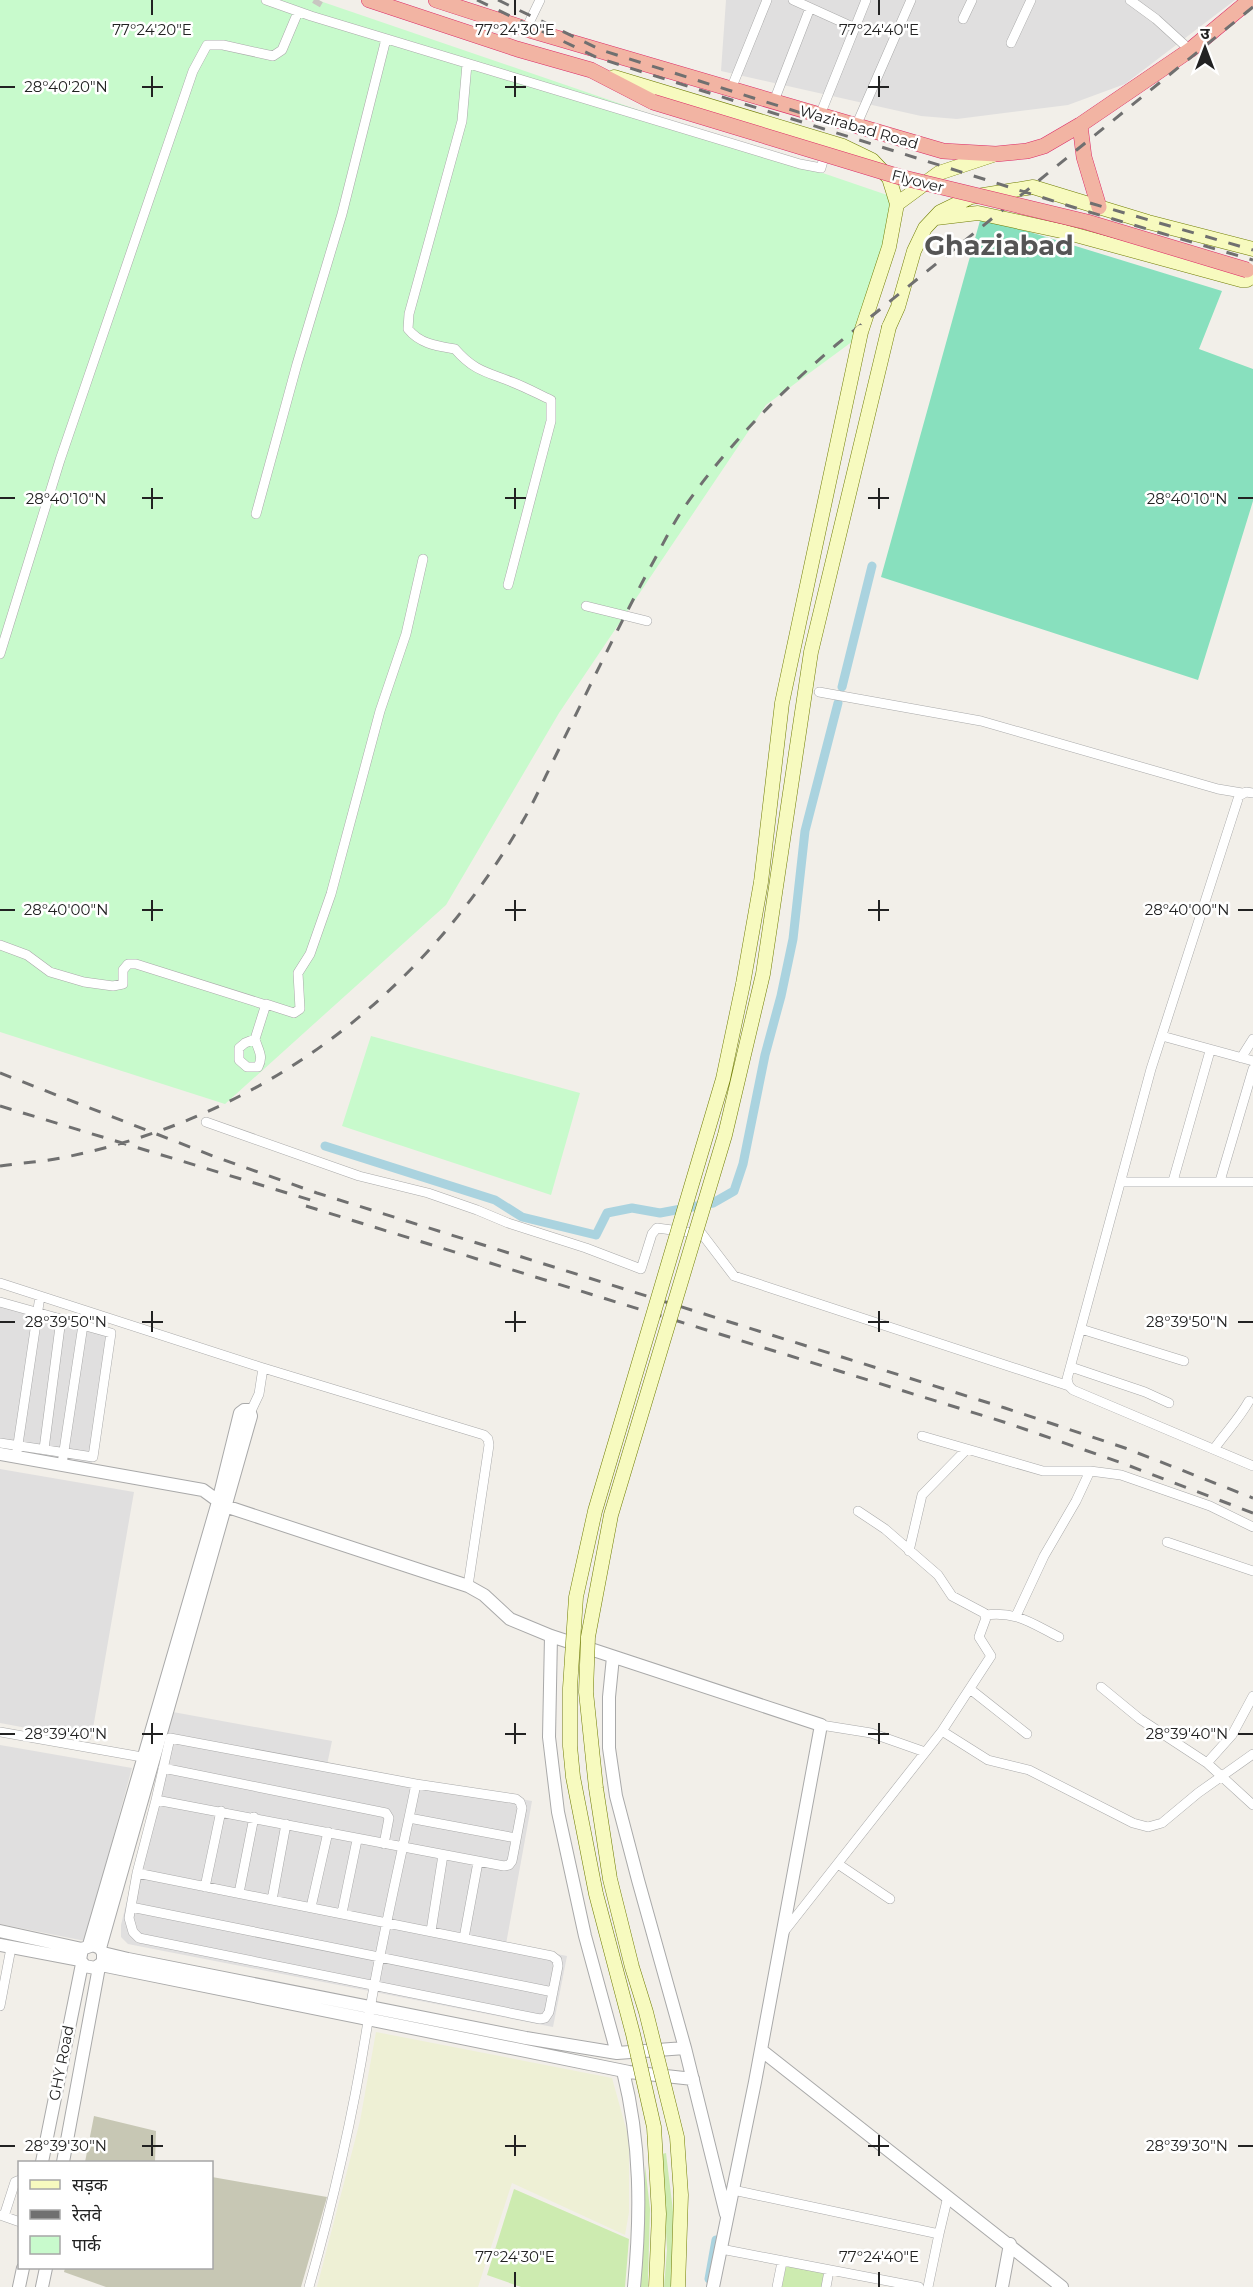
<svg xmlns="http://www.w3.org/2000/svg" width="1253" height="2287" font-family="Montserrat,'Noto Sans Devanagari',sans-serif">
<style>
.residential{fill:#e0dfdf}
.construction{fill:#c7c7b4}
.farmland{fill:#eef0d5}
.grass{fill:#cdebb0}
.park{fill:#c8facc}
.pitch{fill:#88e0be}
.lines{fill:none;stroke-linecap:round;stroke-linejoin:round}
.canal{stroke:#aad3df;stroke-width:9}
.minor-tunnel{stroke:#c8c6c1;stroke-width:9;stroke-dasharray:9 4.5;stroke-linecap:butt}
.minor-casing{stroke:#a9a9a9;stroke-width:10}
.tertiary-casing{stroke:#a9a9a9;stroke-width:14}
.secondary-casing{stroke:#707d05;stroke-width:15}
.trunk-casing{stroke:#dc2a67;stroke-width:16}
.minor{stroke:#fff;stroke-width:9}
.tertiary{stroke:#fff;stroke-width:12}
.secondary{stroke:#f7fabf;stroke-width:14}
.trunk{stroke:#f2b4a3;stroke-width:15}
.rail{stroke:#707070;stroke-width:3;stroke-dasharray:12 12;stroke-linecap:butt}
.secondary-bridge-casing{stroke:#707d05;stroke-width:15;stroke-linecap:butt}
.trunk-bridge-casing{stroke:#dc2a67;stroke-width:16;stroke-linecap:butt}
.secondary-bridge{stroke:#f7fabf;stroke-width:14}
.trunk-bridge{stroke:#f2b4a3;stroke-width:15}
.ticks{fill:none;stroke:#222;stroke-width:2}
.labels{text-anchor:middle;dominant-baseline:central;stroke-width:5;stroke-linejoin:round;paint-order:stroke}
.street-label{font-size:15px;fill:#222;stroke:#fff}
.town-label{font-size:27px;font-weight:bold;fill:#555;stroke:#fff}
.ticks-label{font-size:15px;text-anchor:middle;fill:#222;stroke:#fff;stroke-width:5;stroke-linejoin:round;paint-order:stroke}
</style>
<rect width="100%" height="100%" fill="#f2efe9"/>
<path class="residential" d="M726,0H1235L1125,84L1068,105L957,119L921,116L721,71Z
M0,1300L113,1337L92,1464L0,1448Z
M0,1469L134,1492L91,1740L0,1723Z
M173,1712L332,1741L327,1765L532,1801L506,1944L567,1956L553,2027L128,1944L121,1937V1925Z
M0,1745L132,1768L85,1941L0,1924Z"/>
<path class="construction" d="M94,2116L156,2131L155,2162H85Z
M212,2177L327,2197L301,2287H106L64,2272L65,2268H212Z"/>
<path class="farmland" d="M376,2032L612,2078L629,2139V2212L625,2235L512,2183L478,2287H317L360,2121Z"/>
<path class="grass" d="M666,2153L673,2211L672,2287H664L667,2250L662,2154Z
M645,2165L650,2209L648,2279V2287H637L643,2244Z
M514,2189L629,2239L625,2287H521L487,2275Z
M786,2266L827,2273L824,2287H782Z"/>
<path class="park" d="M0,0H317L893,197L868,330L766,405L559,713L446,905L225,1104L0,1032Z
M371,1036L580,1093L551,1195L342,1126Z"/>
<path class="pitch" d="M981,217L1222,291L1199,349L1253,369V501L1198,680L881,577Z"/>
<g class="lines">
<path class="canal" d="M842,687L872,566
M325,1146L495,1200L522,1217L596,1235L607,1213L632,1208L660,1213L713,1203L734,1191L743,1164L765,1055L781,996L793,939L805,831L838,703
M709,2279L716,2240"/>
<path class="minor-tunnel" d="M316,5L319,0"/>
<defs>
<path id="minor" d="M266,0L311,16L800,164L821,168L826,150
M793,0L855,28
M1130,0L1156,19L1190,50
M963,19L972,0
M526,29L540,0
M1011,43L1031,0
M467,64L462,121L409,314L408,329C420,344 437,346 455,349C474,371 487,372 512,382C525,387 538,394 551,400V421L508,585
M731,89L767,0
M774,101L810,8
M820,115L866,0
M856,126L911,0
M256,514L297,364L342,214L386,39
M586,606L647,621
M0,654L60,460L193,71L207,45H223L273,56L282,50L298,12
M819,692L981,721L1218,789L1242,793
M1253,793L1246,792L1239,796L1151,1069L1067,1379L1069,1386L1073,1390L1253,1466
M0,945L27,955L50,972L84,982L113,986L123,984V970L128,964H136L266,1005
M1162,1036L1253,1061
M255,1039L245,1043L239,1048V1060L247,1067H258C264,1056 258,1050 255,1039L266,1004L294,1013L300,1009L298,973L310,954L331,894L380,711L406,634L423,559
M1241,1058L1253,1039
M206,1122L359,1176L428,1193L477,1210L508,1223L586,1248L641,1269L652,1234L657,1228L702,1234L734,1276L1069,1386
M1173,1181L1210,1051
M1220,1181L1253,1069
M1121,1182H1253
M0,1283L260,1367L484,1435L488,1439L489,1445L468,1586
M0,1302L111,1333L93,1457L0,1443
M1081,1329L1184,1361
M1071,1367L1145,1392L1169,1403
M251,1411L259,1394L263,1368
M922,1436L1043,1471H1090L1121,1475L1210,1506L1253,1527
M44,1449L61,1319
M1214,1449C1226,1432 1239,1419 1249,1401
M17,1451L40,1296
M62,1464L83,1325
M1167,1542L1253,1571
M909,1551L922,1495L967,1449
M985,1615C1017,1611 1031,1623 1059,1637
M1016,1616L1044,1556L1076,1501L1090,1471
M1101,1687L1140,1719L1207,1763L1253,1805
M970,1689L1027,1734
M821,1725L871,1733L925,1752
M942,1731L988,1760L1029,1770L1133,1823L1148,1827L1162,1823L1198,1793L1253,1754
M0,1732L142,1757
M1207,1763L1232,1735L1253,1696
M163,1768L386,1813L389,1818L384,1844
M409,1818L516,1838
M838,1864L890,1899
M137,1873L552,1956L557,1960L558,1966L549,2012L545,2018L540,2019L139,1938L133,1932L129,1918L137,1873L156,1800L504,1866L509,1865L512,1861L522,1808L520,1802L516,1799L416,1784L170,1738L156,1800
M205,1887L221,1811
M239,1893L254,1817
M272,1900L286,1824
M131,1907L553,1992
M311,1907L328,1832
M342,1913L357,1840
M431,1931L443,1855
M783,1933L942,1731L991,1656L979,1637L986,1618L984,1613L952,1596L938,1575L885,1529L858,1511
M464,1938L478,1862
M0,2006L11,1948
M733,2190L939,2234L928,2287
M0,2215L20,2222
M4,2216L15,2182L20,2180
M939,2234L948,2196
M721,2249L919,2287
M309,2287C334,2199 354,2111 368,2021C381,1941 400,1863 416,1784
M777,2287L782,2262
M826,2287L829,2271"/>
<path id="tertiary" d="M0,1454L203,1490L225,1506L468,1586L484,1595L510,1619L551,1636L821,1725L755,2082L713,2287
M551,1636L549,1737L558,1812L585,1936L617,2053
M613,1657L609,1697V1748L616,1796L638,1880L685,2048L726,2214
M0,1931L82,1949
M0,1945L80,1960
M89,1945L218,1502L240,1413L244,1410H249L251,1416L100,1948
M103,1953V1962L95,1968L85,1966L80,1960L82,1949L93,1945L100,1948L103,1953L128,1959L526,2038L617,2053L685,2048
M101,1965L629,2072L693,2079
M761,2050L1062,2287
M623,2071C641,2143 641,2213 634,2287
M42,2162L82,1964
M63,2162L99,1967
M19,2287L23,2268
M42,2287L46,2268
M1002,2287L1010,2244"/>
<path id="secondary" d="M614,77L843,146L872,160L889,178L897,204L889,247L861,332
M897,204L939,173L993,155
M936,218L978,213L1061,231L1241,280H1247L1253,276
M889,327L898,307L914,251L925,228L940,212L971,197L1033,187L1148,222L1253,249"/>
<path id="trunk" d="M369,0L517,49L591,70L653,102
M436,0L526,29L943,151L996,154L1027,151L1044,146L1080,125L1190,50L1250,0
M1080,125L1084,157L1099,207"/>
</defs>
<use href="#minor" class="minor-casing"/>
<use href="#tertiary" class="tertiary-casing"/>
<use href="#secondary" class="secondary-casing"/>
<use href="#trunk" class="trunk-casing"/>
<use href="#minor" class="minor"/>
<use href="#tertiary" class="tertiary"/>
<use href="#secondary" class="secondary"/>
<use href="#trunk" class="trunk"/>
<path class="rail" d="M477,0L598,58L1079,209L1253,260
M498,0L601,50L887,140
M1090,203L1253,250
M0,1073L213,1156L317,1193L1005,1408L1125,1448L1253,1498
M0,1106L317,1202
M0,1166C20,1163 41,1162 61,1158C263,1118 422,996 524,819C536,798 546,775 557,753C588,690 618,627 651,566C661,548 670,529 681,512C724,449 778,394 836,345L1253,7
M306,1206L1007,1423L1122,1463L1253,1513"/>
<defs>
<path id="secondary-bridge" d="M656,2287L659,2214L654,2127L633,2034L596,1894L573,1777L570,1746V1688L576,1597L595,1511L723,1079L743,984L761,882L782,703L861,332
M678,2287L681,2195L677,2137L646,2012L632,1967L610,1879L596,1788L586,1692L588,1637L611,1515L725,1135L763,974L811,652L889,327"/>
<path id="trunk-bridge" d="M653,102L900,177L1087,222L1247,270"/>
</defs>
<use href="#secondary-bridge" class="secondary-bridge-casing"/>
<use href="#trunk-bridge" class="trunk-bridge-casing"/>
<use href="#secondary-bridge" class="secondary-bridge"/>
<use href="#trunk-bridge" class="trunk-bridge"/>
</g>
<path class="ticks" d="M152,0V15M515,0V15M879,0V15M152,76V97M515,76V97M879,76V97M0,87H15M142,87H163M505,87H526M868,87H889M152,488V509M515,488V509M879,488V509M0,498H15M142,498H163M505,498H526M868,498H889M1238,498H1253M152,900V921M515,900V921M879,900V921M0,910H15M142,910H163M505,910H526M868,910H889M1238,910H1253M152,1311V1332M515,1311V1332M879,1311V1332M0,1322H15M142,1322H163M505,1322H526M868,1322H889M1238,1322H1253M152,1723V1744M515,1723V1744M879,1723V1744M0,1734H15M142,1734H163M505,1734H526M868,1734H889M1238,1734H1253M152,2135V2156M515,2135V2156M879,2135V2156M0,2146H15M142,2146H163M505,2146H526M868,2146H889M1238,2146H1253M515,2272V2287M879,2272V2287"/>
<g class="labels">
<g class="street-label">
<text transform="translate(859 127) rotate(16)">Wazirabad Road</text>
<text transform="translate(918 181) rotate(14)">Flyover</text>
<text transform="translate(61 2063) rotate(-79)">GHY Road</text>
</g>
<g class="town-label">
<text x="999" y="245">Ghaziabad</text>
</g>
</g>
<g class="ticks-label">
<text x="152" y="35">77°24'20"E</text>
<text x="515" y="35">77°24'30"E</text>
<text x="879" y="35">77°24'40"E</text>
<text x="66" y="92">28°40'20"N</text>
<text x="66" y="504">28°40'10"N</text>
<text x="1187" y="504">28°40'10"N</text>
<text x="66" y="915">28°40'00"N</text>
<text x="1187" y="915">28°40'00"N</text>
<text x="66" y="1327">28°39'50"N</text>
<text x="1187" y="1327">28°39'50"N</text>
<text x="66" y="1739">28°39'40"N</text>
<text x="1187" y="1739">28°39'40"N</text>
<text x="66" y="2151">28°39'30"N</text>
<text x="1187" y="2151">28°39'30"N</text>
<text x="515" y="2262">77°24'30"E</text>
<text x="879" y="2262">77°24'40"E</text>
</g>
<rect x="18" y="2161" width="195" height="108" fill="#ffffff" stroke="#a7a7a7" stroke-width="1.5"/>
<rect x="30" y="2180" width="30" height="9" fill="#f7fabf" stroke="#a7a7a7" stroke-width="1.5"/>
<text x="72" y="2191" font-size="18" fill="#222222">सड़क</text>
<rect x="30" y="2210" width="30" height="9" fill="#707070" stroke="#a7a7a7" stroke-width="1.5"/>
<text x="72" y="2221" font-size="18" fill="#222222">रेलवे</text>
<rect x="30" y="2236" width="30" height="18" fill="#c8facc" stroke="#a7a7a7" stroke-width="1.5"/>
<text x="72" y="2251" font-size="18" fill="#222222">पार्क</text>
<g transform="translate(1205 48)" stroke="#ffffff" stroke-width="4.5" paint-order="stroke">
<path d="M0-4.5L10 22L0 15L-10 22Z" fill="#222222"/>
<text y="-9" font-size="16" font-weight="bold" text-anchor="middle" fill="#222222">उ</text>
</g>
</svg>
